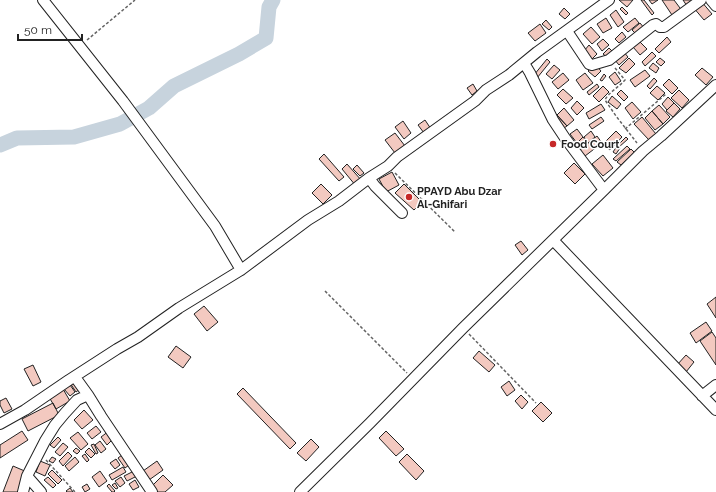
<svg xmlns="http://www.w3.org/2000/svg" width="716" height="492" font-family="Raleway,sans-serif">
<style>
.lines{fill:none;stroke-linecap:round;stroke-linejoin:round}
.river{stroke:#c7d3dd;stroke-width:15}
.building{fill:#f3c9c0;stroke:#222}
.minor-casing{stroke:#222;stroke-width:12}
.path{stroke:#646464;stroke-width:1.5;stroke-dasharray:3 2;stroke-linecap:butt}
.minor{stroke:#fff;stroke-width:10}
.poi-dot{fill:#c62828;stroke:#fff;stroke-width:1.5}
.labels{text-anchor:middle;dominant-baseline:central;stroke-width:3;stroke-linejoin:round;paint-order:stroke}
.poi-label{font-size:11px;font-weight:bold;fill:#222;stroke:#fff;text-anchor:start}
</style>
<rect width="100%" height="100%" fill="#fff"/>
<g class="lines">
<path class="river" d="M0,145L17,138L74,137L120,124L149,108L174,86L239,54L266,38L269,7L273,0"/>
</g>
<path class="building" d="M619,0H633L627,7Z
M641,0H644L654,13L652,15Z
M649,0H658L652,4Z
M662,0H674L683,12L674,18Z
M683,0H695L687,6Z
M701,1L712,14L704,20L693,7Z
M622,7L628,13L626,15L620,9Z
M564,8L570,14L565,19L559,14Z
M616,10L624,22L618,27L610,15Z
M606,18L612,28L603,33L597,24Z
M635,18L639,23L628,32L623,27Z
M546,20L552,27L549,30L542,24Z
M640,23L645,29L638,36L632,30Z
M540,24L546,33L535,41L528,33Z
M591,27L600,37L592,44L583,34Z
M622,32L626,37L619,43L615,39Z
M667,37L671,42L659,53L655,49Z
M603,39L609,45L602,51L597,44Z
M639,41L647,49L640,55L633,47Z
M589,45L597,54L592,59L584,51Z
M609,48L612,51L607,57L603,54Z
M623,51L628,57L619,65L614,59Z
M652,52L656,56L645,66L642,62Z
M629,58L635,64L626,73L619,68Z
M660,58L665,62L661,66L656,62Z
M547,59L550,62L537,78L534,75Z
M653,63L659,68L656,73L649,68Z
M595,64L601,71L595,77L588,71Z
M554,65L560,70L552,79L546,74Z
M702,68L713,77L706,85L695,75Z
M645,70L650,76L635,87L630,80Z
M615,72L621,81L615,85L609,77Z
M563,73L569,80L558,89L552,82Z
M585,73L593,83L583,90L576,80Z
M604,74L606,76L602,81L600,80Z
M654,78L657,81L650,89L647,86Z
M669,79L678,88L672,94L663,85Z
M473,84L477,91L472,95L467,88Z
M597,84L599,87L589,95L587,92Z
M603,86L609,92L599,102L593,96Z
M657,86L665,93L658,100L650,93Z
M563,89L573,98L566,104L557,95Z
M621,90L628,97L624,101L617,94Z
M679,90L689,100L682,108L671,98Z
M612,96L621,104L617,109L608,102Z
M668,97L674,103L667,110L662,104Z
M577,101L584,108L577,115L571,108Z
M632,102L641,112L633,119L625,108Z
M674,103L680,109L673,117L666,111Z
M601,104L605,110L589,119L586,113Z
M659,105L670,117L663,124L652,111Z
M564,108L574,120L567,126L557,115Z
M652,111L663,124L655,130L645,118Z
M556,114L567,126L564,128L554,116Z
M601,117L604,121L592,129L589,125Z
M642,117L656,134L649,140L634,124Z
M425,120L431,129L424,133L418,125Z
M403,121L411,133L404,139L395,127Z
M577,129L583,137L577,143L570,134Z
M591,131L595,137L588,143L584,137Z
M616,131L622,137L610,150L603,144Z
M395,133L405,146L395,153L385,140Z
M597,136L602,143L585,156L580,150Z
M583,137L588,143L581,148L577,143Z
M626,137L628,139L619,147L618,145Z
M617,146L620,148L616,154L613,152Z
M627,146L630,149L616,161L613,159Z
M631,149L635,153L621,165L617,162Z
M324,154L344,177L339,181L319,159Z
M603,155L613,168L603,176L592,164Z
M574,163L585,174L575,184L564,173Z
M347,164L362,181L356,186L342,169Z
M357,165L364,173L360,176L353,169Z
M392,172L399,185L386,192L379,179Z
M321,184L332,195L323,204L312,193Z
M404,184L422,202L414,210L395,193Z
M521,241L528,250L522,255L515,245Z
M716,297V318L707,304Z
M204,306L218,322L207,331L194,314Z
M706,322L712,331L696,343L690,333Z
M712,332L716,338V365L700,341Z
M176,346L191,357L183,368L168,357Z
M479,351L495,365L489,372L473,358Z
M686,355L694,362L686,372L677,365Z
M33,365L41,382L33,386L24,369Z
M74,380L80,389L76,392L70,383Z
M509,381L515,390L507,396L501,387Z
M70,385L75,392L70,396L64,389Z
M243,388L296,443L290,449L237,394Z
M63,389L70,401L56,409L49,397Z
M521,395L528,402L522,409L515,401Z
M6,398L12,409L4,413L0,405V401Z
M541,402L552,413L543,422L532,411Z
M53,403L59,415L28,431L22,419Z
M84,410L93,420L82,429L74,420Z
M96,426L101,432L92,439L87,433Z
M22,431L28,440L0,458V445Z
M109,431L114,438L107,445L101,437Z
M386,431L404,449L396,456L379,438Z
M78,432L88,444L81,450L70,438Z
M58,437L61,440L54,448L50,445Z
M311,439L319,447L306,461L297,453Z
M100,441L106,449L101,453L95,445Z
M63,443L68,447L60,456L55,452Z
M94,444L98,453L96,454L91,445Z
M76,448L80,451L77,454L73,451Z
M89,448L95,454L91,458L85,452Z
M68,452L72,456L63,466L59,461Z
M85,454L89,460L87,462L82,456Z
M407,454L424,471L416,480L399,462Z
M122,455L129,465L125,468L118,458Z
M52,457L56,459L53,463L49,461Z
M75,457L79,462L69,471L65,466Z
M116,459L120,465L115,469L110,463Z
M40,461L50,465L45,476L36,472Z
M157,461L163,470L149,480L143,471Z
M13,466L27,472L19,492H3Z
M123,467L126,472L112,480L109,475Z
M52,470L62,480L58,484L48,474Z
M100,471L107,481L99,487L92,477Z
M134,471L137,476L127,481L124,476Z
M163,475L173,485L165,492H158L152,486Z
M48,477L56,485L53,488L44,480Z
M121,477L125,483L120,487L115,481Z
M135,480L139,487L133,490L129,484Z
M115,483L118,488L116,489L112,485Z
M87,484L90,489L85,492L82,487Z
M109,484L115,491L114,492H112L107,486Z
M70,488L73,492H67L66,491Z"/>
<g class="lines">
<defs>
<path id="minor" d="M43,0L123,101L215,226L241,270
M711,0L716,6
M567,31L589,64L592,65L609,60L653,25L656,24L660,27H664L701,0
M524,63L530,73L553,120L565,138L604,190
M369,178L375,186L402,213
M553,240L716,410
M75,377L88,395L101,416L152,492
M702,396L716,385
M0,424L25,410L69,380L117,349L138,337L179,308L241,270L308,220L339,201L369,178L388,166L397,157L475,101L486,90L509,75L537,52L609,0
M27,476L41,492
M23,492L27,476L45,441L55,425L65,413L77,400L88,395
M300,492L370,423L463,328L604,190L643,151L661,136L716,85"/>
</defs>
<use href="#minor" class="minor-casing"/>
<path class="path" d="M87,40L135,0
M615,68L625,80C619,87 608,93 605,100L616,116L637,143
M625,129L666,94
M395,173L455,232
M325,291L407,373
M469,334L536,403
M46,460L75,492"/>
<use href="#minor" class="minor"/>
</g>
<g class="poi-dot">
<circle cx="553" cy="144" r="4"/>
<circle cx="409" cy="197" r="4"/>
</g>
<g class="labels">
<g class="poi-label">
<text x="561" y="144">Food Court</text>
<text x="417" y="191">PPAYD Abu Dzar<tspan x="417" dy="13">Al-Ghifari</tspan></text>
</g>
</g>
<path d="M18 34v6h64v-6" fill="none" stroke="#222222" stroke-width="2"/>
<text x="24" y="34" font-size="12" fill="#222222" stroke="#ffffff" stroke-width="3" paint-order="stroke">50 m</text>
</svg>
